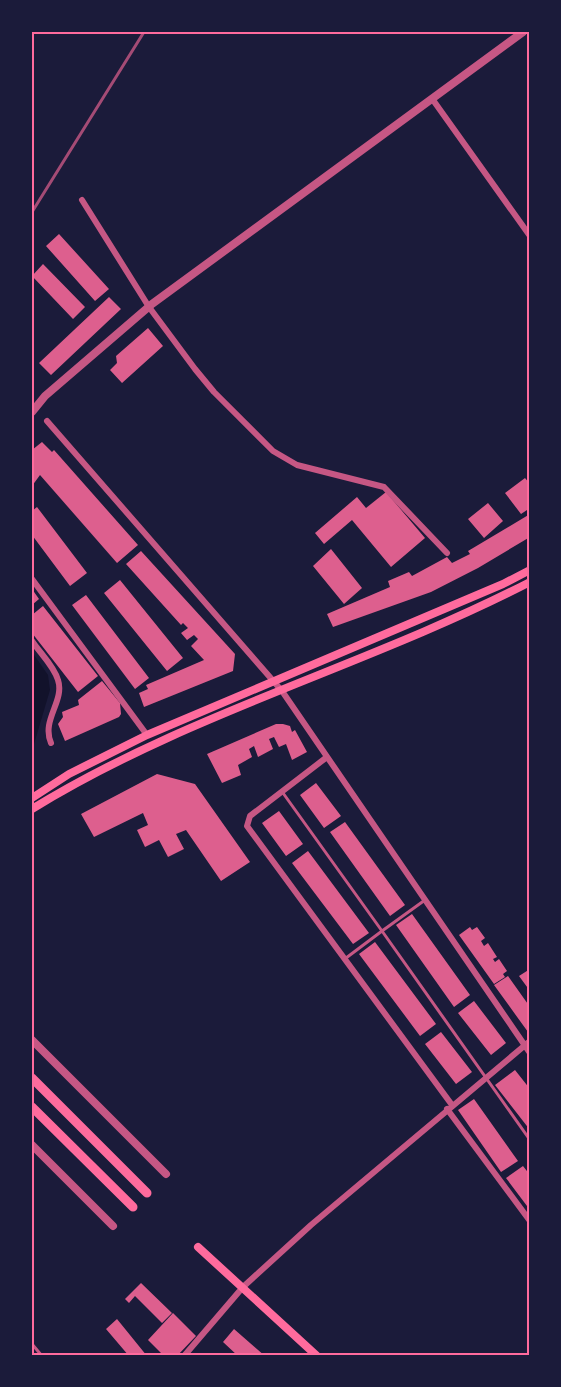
<svg xmlns="http://www.w3.org/2000/svg" width="561" height="1387" font-family="Arial,sans-serif">
<style>
.water{fill:#12122b}
.building{fill:#dd5f8e}
.lines{fill:none;stroke-linecap:round;stroke-linejoin:round}
.service{stroke:#c65784;stroke-width:3}
.minor{stroke:#c65784;stroke-width:6}
.tertiary{stroke:#c65784;stroke-width:8}
.secondary{stroke:#ff6b9d;stroke-width:8}
.primary{stroke:#ff6b9d;stroke-width:9}
.rail{stroke:#a44b75;stroke-width:3}
.neatline{fill:none;stroke:#ff6b9d;stroke-width:2}
</style>
<rect width="100%" height="100%" fill="#1b1b3a"/>
<path class="water" d="M32,652L48,675L50,690L32,751Z"/>
<path class="building" d="M59,234L109,289L95,301L46,246Z
M43,264L85,307L73,319L32,276Z
M109,297L121,309L51,375L39,363Z
M148,328L163,346L122,383L110,370L117,363L116,356Z
M42,442L52,452L54,450L138,545L117,563L40,475L32,486V450Z
M525,478L530,484V508L521,514L505,493Z
M386,492L425,538L391,567L352,520L324,544L315,533L357,497L366,508Z
M488,503L503,521L484,538L468,519Z
M37,507L87,573L70,586L32,535V511Z
M530,514V537L478,568L431,592L333,627L327,614L390,587L388,581L409,572L412,576L447,557L452,563L470,554L468,551Z
M331,549L362,588L344,604L313,566Z
M141,551L235,654L233,671L144,707L139,693L148,689L146,685L204,660L191,646L198,639L194,635L187,640L181,633L188,628L183,623L181,625L126,564Z
M120,580L183,658L167,671L104,593Z
M32,589L39,599L32,605Z
M86,595L149,678L135,689L72,605Z
M43,606L98,676L78,692L32,633V615Z
M102,681L120,703L121,714L119,717L65,741L58,724L63,717L62,712L79,705L78,700Z
M276,724H283L290,726L292,732L295,730L307,752L292,760L286,744L279,747L274,737L269,739L273,749L258,757L254,746L249,749L252,757L238,765L241,775L222,783L207,754Z
M157,774L195,784L250,862L221,881L186,830L176,834L184,849L168,857L159,840L145,847L137,830L148,825L143,813L94,837L81,814Z
M316,783L341,816L324,828L300,795Z
M279,811L303,844L286,856L262,823Z
M345,822L405,905L390,916L330,832Z
M308,851L369,933L353,944L292,863Z
M412,914L470,995L454,1007L396,925Z
M470,927L472,930L477,927L485,938L481,941L484,946L488,943L497,957L493,959L495,962L499,959L507,971L503,974L505,977L494,984L459,935Z
M375,942L436,1024L420,1036L359,954Z
M530,969V991L519,976Z
M508,976L530,1007L528,1032L494,985Z
M474,1001L506,1043L491,1055L458,1013Z
M441,1032L472,1072L456,1084L425,1044Z
M515,1070L530,1089V1130L495,1085Z
M474,1099L518,1161L501,1172L458,1110Z
M523,1166L530,1175V1210L506,1178Z
M141,1283L172,1313L162,1323L135,1296L129,1303L125,1299Z
M173,1313L196,1336L177,1356H164L148,1340Z
M117,1319L147,1356H129L106,1329Z
M234,1329L265,1356H238L223,1342Z"/>
<g class="lines">
<path class="service" d="M283,793L382,931L346,958
M425,900L382,931L530,1140
M32,1344L42,1356"/>
<path class="minor" d="M433,100L530,236
M82,200L149,307L195,369L214,392L273,451L297,465L384,487L447,553
M47,421L282,691L530,1053
M32,579L147,735
M32,641C40,653 54,666 58,680C65,701 41,720 51,743
M327,757L250,816L247,826L452,1105
M447,1109L530,1221
M184,1356L243,1287L311,1225L530,1041"/>
<path class="tertiary" d="M32,412L45,396L152,304L523,32
M32,1040L166,1174
M32,1145L113,1226"/>
<path class="secondary" d="M32,798L69,774L147,735L503,584L530,570
M32,809C188,713 367,666 530,582
M198,1247L317,1356"/>
<path class="primary" d="M32,1078L147,1193
M32,1107L133,1207"/>
<path class="rail" d="M32,212L144,32"/>
</g>
<rect width="561" height="1387" fill="none" stroke="#1b1b3a" stroke-width="66"/>
<rect x="33" y="33" width="495" height="1321" class="neatline"/>
</svg>
